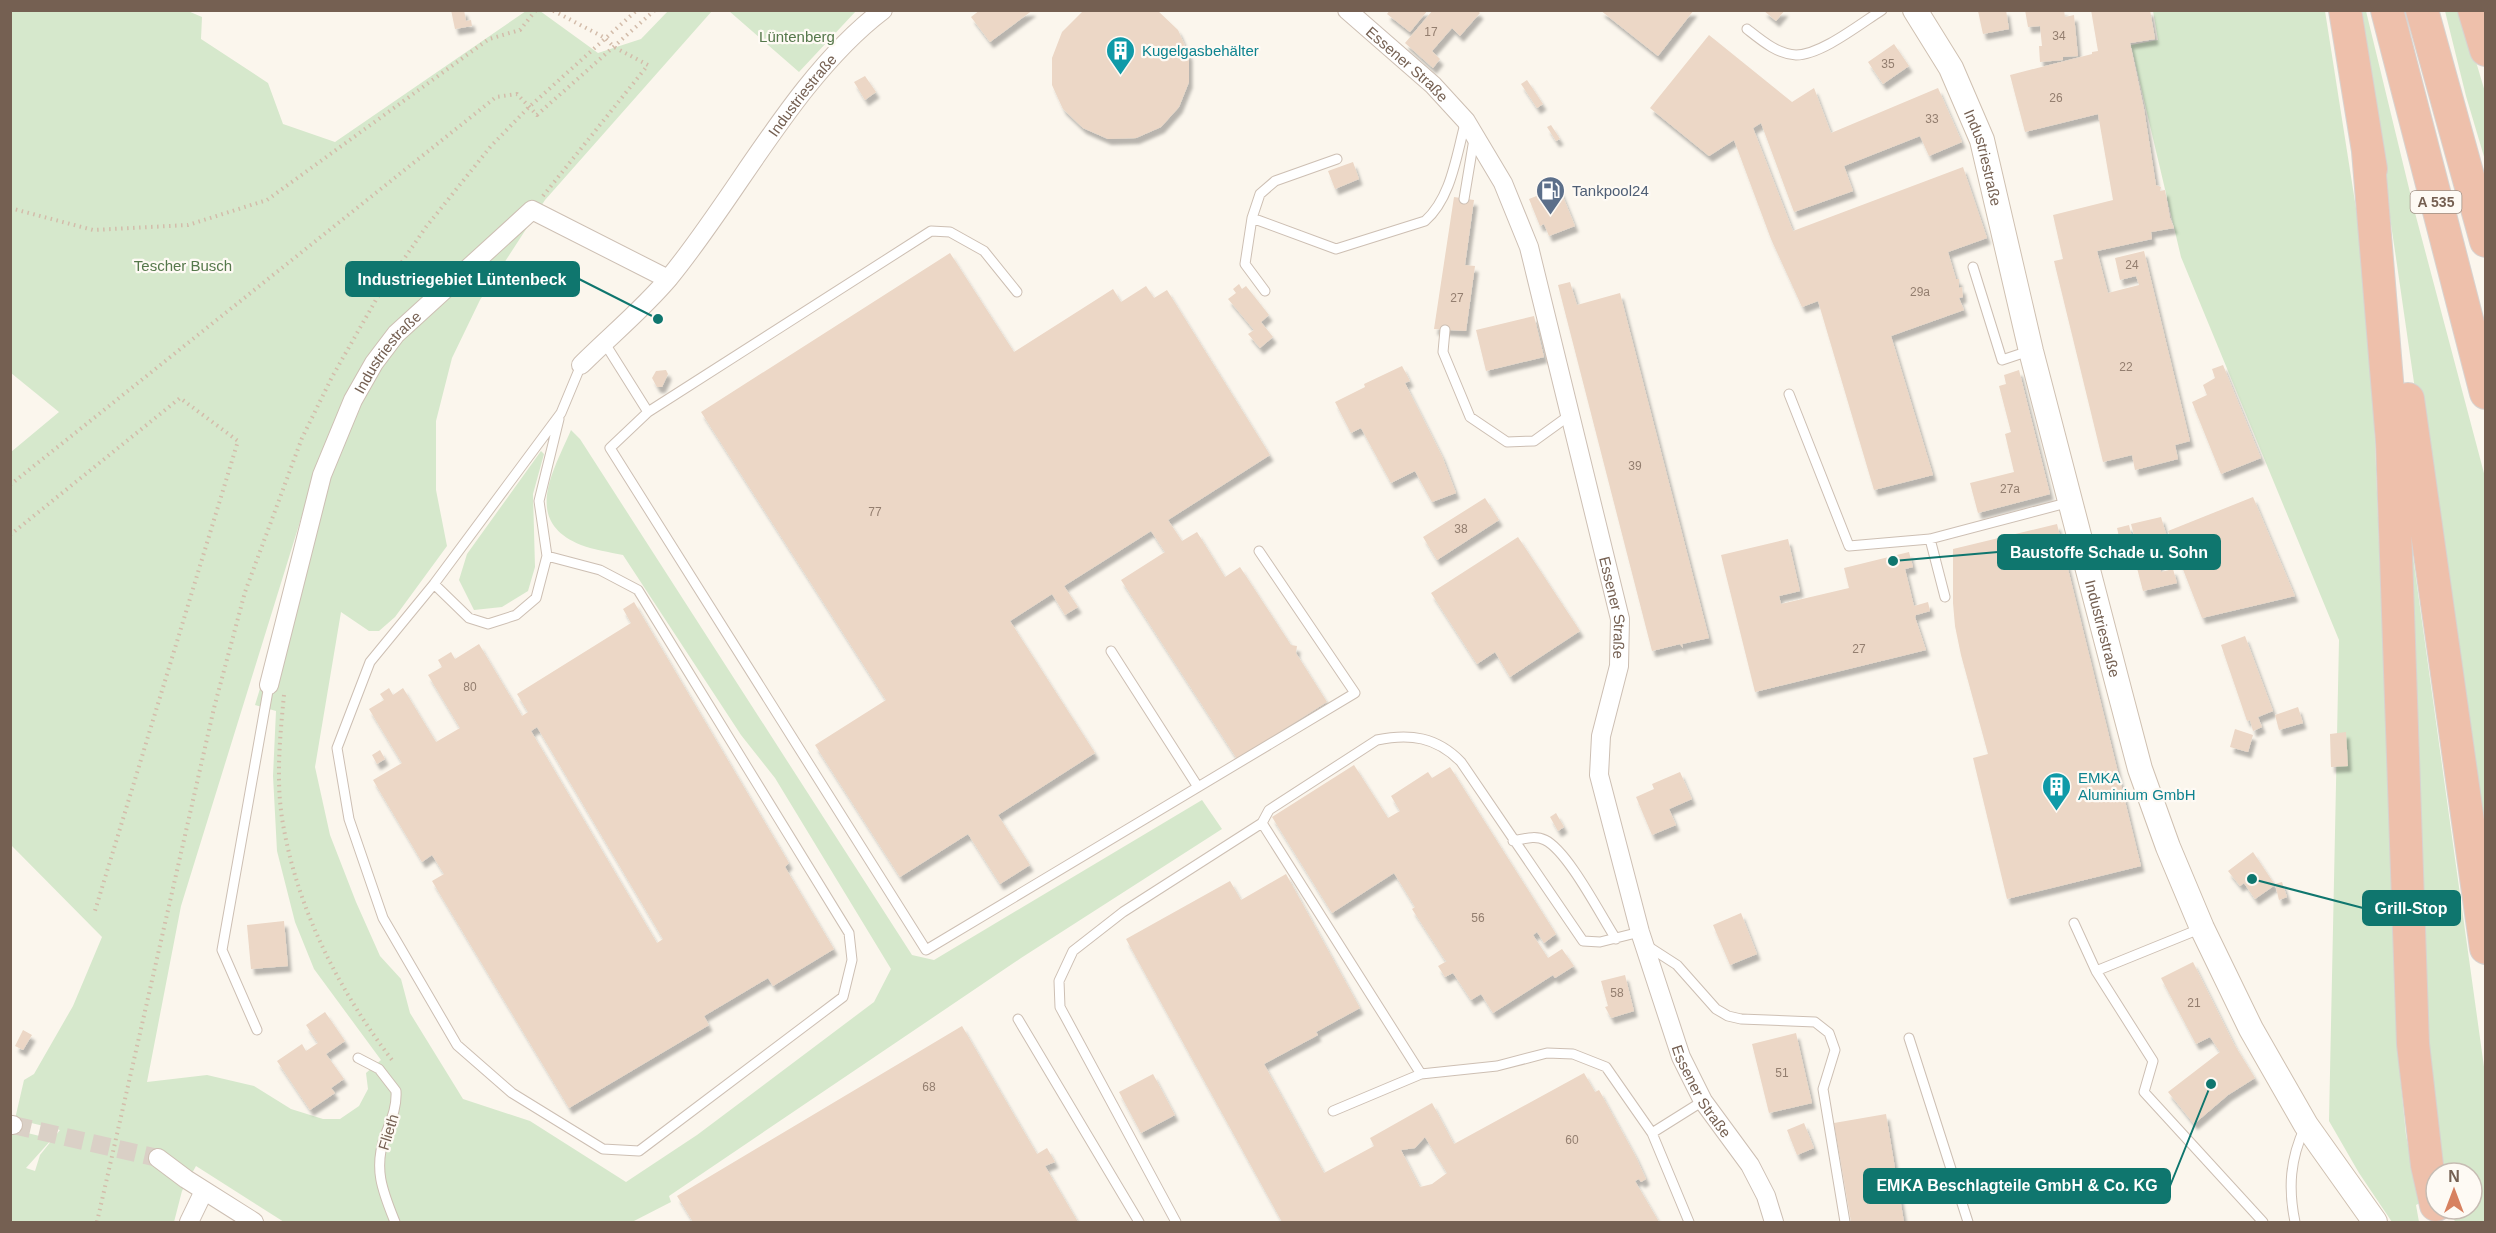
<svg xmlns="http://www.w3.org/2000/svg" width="2496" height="1233" font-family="Arial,sans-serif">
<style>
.green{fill:#d6e8cc;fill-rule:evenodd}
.building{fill:#ecd7c6;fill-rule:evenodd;filter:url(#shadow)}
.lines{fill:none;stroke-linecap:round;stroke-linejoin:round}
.street-tunnel{stroke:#dad0c6;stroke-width:18;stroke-dasharray:18 9;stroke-linecap:butt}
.lane-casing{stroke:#cdbfb3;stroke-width:11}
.street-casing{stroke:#cdbfb3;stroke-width:20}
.secondary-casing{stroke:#cfc0b1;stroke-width:26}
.highway-casing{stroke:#d8d2cf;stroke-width:34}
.path{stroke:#d3bcaa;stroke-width:4;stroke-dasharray:1.5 4.5;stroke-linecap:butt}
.lane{stroke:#fff;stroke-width:9}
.street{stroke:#fff;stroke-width:18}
.secondary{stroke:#fff;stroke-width:24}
.highway{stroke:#eec0ab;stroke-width:32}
.labels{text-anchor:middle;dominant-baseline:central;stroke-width:4.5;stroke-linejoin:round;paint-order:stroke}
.number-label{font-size:12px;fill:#937e6f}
.shield{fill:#fefaf4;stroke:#9e8e83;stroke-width:1.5}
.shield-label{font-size:14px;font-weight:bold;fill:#756052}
.park-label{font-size:15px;fill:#55784b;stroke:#fefaf4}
.culture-label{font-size:15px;fill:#0d838f;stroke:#fefaf4;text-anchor:start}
.street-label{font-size:15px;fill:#756052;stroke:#fefaf4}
.service-label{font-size:15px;fill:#4e5e75;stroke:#fefaf4;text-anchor:start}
.leader{fill:none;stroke:#0f766e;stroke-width:2}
.callout-dot{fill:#0f766e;stroke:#fefaf4;stroke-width:2}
.callout{fill:#0f766e;stroke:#0f766e;stroke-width:2}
.callout-label{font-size:16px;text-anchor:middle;font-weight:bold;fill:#fff}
</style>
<defs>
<filter id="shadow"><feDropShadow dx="3.5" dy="6" stdDeviation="1.5" flood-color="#0004"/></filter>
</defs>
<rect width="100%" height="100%" fill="#fbf6ed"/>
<path class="green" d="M10,11H188L202,17L201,39L268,83L283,124L335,142L526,11H540L598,53L641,39L668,11H712L545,200L480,300L452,358L436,421V490L447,546L395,617L379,631H369L341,612L315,767L330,835L356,902L380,956L401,979L410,1013L463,1099L530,1121L626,1182L697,1135L874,1002L891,969L775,778L741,735L623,555C609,552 594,550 581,545C522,521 553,472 571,430L580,439L912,955L934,960L1202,800L1222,829L1021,958L669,1196L671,1202L632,1222H284L196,1166L182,1191L174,1222H11V1129L52,1139L26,1168L35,1171L40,1155L60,1130L15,1119L24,1080L34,1074L73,1006L102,937L11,845V452L59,412L11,373ZM307,499L282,616L255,705L276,711L273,776L277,851L295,922L314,969L381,1060L366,1073L368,1089L359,1106L340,1119H323L291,1109L254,1086L207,1075L147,1082L181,906Z
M729,11H856L799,72Z
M2153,11H2325L2369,291L2400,1075L2406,1135L2420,1203L2416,1205L2419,1222H2392L2359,1173L2329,1121L2339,640L2181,257L2131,45L2158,40Z
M2358,11H2366L2414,209L2485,477V904C2445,606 2406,308 2358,11Z
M2445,11H2461L2485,92V160L2466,96Z
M541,451L544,454L533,494L535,567L528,591L502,607L474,610L459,580L467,554Z
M2399,456L2485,1074V1222H2455L2451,1209H2472V1173H2442L2427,1122Z"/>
<path class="building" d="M451,10H464L466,21L471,20L472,26L455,29Z
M980,10H1033L990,42L971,17Z
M1084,10H1157L1178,30L1189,55V82L1179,107L1161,127L1136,138L1108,139L1083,128L1063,109L1052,85V58L1062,32Z
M1390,10H1428L1410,32L1387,14Z
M1433,10H1477L1480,13L1460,36L1452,28L1432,51L1440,59L1433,68L1405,43Z
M1600,10H1694L1658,56Z
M1763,10H1785L1776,21Z
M1982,10H2006L2009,29L1983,34L1978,11Z
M2025,10H2064L2065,17L2074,15L2078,56L2063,57V60L2040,62L2039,46H2042L2040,26L2028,27Z
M2091,10H2150L2155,39L2130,43L2144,109L2156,185L2161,187L2160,191L2165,190L2170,218L2174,228L2151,232L2152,239L2097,251L2108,293L2139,285L2136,276L2120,280L2115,258L2144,251L2190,441L2175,445L2178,459L2135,470L2132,455L2103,462L2054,261L2063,259L2053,215L2113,200L2098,114L2025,132L2010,75L2092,54V52L2098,51Z
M1709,35L1792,102L1814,88L1831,133L1938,88L1962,142L1929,156L1920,136L1844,166L1853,191L1794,212L1761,123L1753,128L1793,231L1963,167L1987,238L1948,252L1956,279H1959V288L1962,287L1963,297L1959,298L1964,310L1891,336L1933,475L1874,490L1818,301L1802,307L1771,239L1734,140L1709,156L1650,108Z
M1894,44L1909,66L1883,84L1868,62Z
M865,76L876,92L865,100L854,82Z
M1527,80L1543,104L1537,108L1521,84Z
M1551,125L1560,139L1556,141L1547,127Z
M1353,162L1359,179L1335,189L1328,171Z
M1559,187L1575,226L1549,236L1544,224L1540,226L1529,199Z
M1454,197L1474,200L1465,265L1475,266L1466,331L1434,329Z
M950,253L1014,352L1113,289L1121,302L1146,286L1154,298L1167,290L1270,455L1168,520L1182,541L1197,532L1225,577L1240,567L1291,645L1297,646L1296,653L1327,702L1237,759L1121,580L1165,552L1151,531L1064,586L1078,607L1065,615L1052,594L1010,621L1095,753L998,815L1030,865L1000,884L968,834L900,877L815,745L886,700L701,412Z
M1570,282L1577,305L1620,293L1709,638L1682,644L1683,648L1680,644L1652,651L1558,285Z
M1239,284L1242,289L1246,286L1269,315L1261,322L1273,337L1260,348L1248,334L1254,330L1228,299L1236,293L1233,289Z
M1534,316L1544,357L1486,371L1476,330Z
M2223,365L2261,458L2221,474L2192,402L2207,395L2203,385L2215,378L2212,369Z
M1402,366L1410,381L1405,383L1442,456L1456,493L1432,502L1415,471L1391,483L1361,428L1351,433L1335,402L1365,387L1364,384Z
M666,370L668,374L662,387H657L652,378L656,371Z
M2019,370L2050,494L1978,513L1970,483L2014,472L2005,434L2011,432L1999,386L2006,384L2004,375Z
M2253,497L2295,596L2202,618L2168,531Z
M1485,498L1499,520L1437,560L1423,537Z
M2161,517L2170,547L2139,555L2131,524Z
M2057,524L2141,866L2007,899L1973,758L1988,754L1961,655L1955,626L1953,603V549Z
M2129,525L2132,537L2120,541L2117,528Z
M1518,537L1580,631L1510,677L1495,652L1477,664L1431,593Z
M1788,539L1800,591L1779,596L1781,604L1849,588L1844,568L1909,552L1913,567L1905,569L1914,606L1928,602L1930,611L1916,615L1915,617L1926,650L1755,692L1721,555Z
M2159,562L2161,572L2173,569L2177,583L2143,591L2137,568Z
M634,602L789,863L785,867L834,949L773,986L768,978L704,1016L709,1025L569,1108L432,881L444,874L432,855L422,862L373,780L402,763L369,709L384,700L380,694L389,688L393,695L403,688L436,742L460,728L428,675L442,667L438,660L451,652L455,659L479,644L522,716L528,712L517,694L631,623L623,609ZM537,727L663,939L657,943L531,731Z
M2245,636L2273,711L2258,717L2262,727L2253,731L2250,720L2247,721L2221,645Z
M2298,707L2303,723L2279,730L2275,715Z
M2235,729L2253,735L2248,752L2230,747Z
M2346,732L2348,766L2331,767L2330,734Z
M380,750L385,759L377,764L372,755Z
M1354,765L1388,818L1400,811L1391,796L1428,772L1432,778L1450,767L1556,934L1544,943L1537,932L1533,935L1548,958L1562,949L1574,966L1555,978L1553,975L1493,1013L1481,994L1471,1000L1453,973L1445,977L1438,966L1447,961L1445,960L1412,909L1415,907L1394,873L1332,913L1272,817Z
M1680,772L1692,799L1669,809L1676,825L1652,835L1636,797L1654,789L1652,784Z
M1556,813L1564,827L1558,831L1550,817Z
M2253,852L2275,885L2255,899L2244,883L2240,886L2228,871Z
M1286,874L1360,1008L1316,1032L1318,1035L1264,1064L1324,1173L1374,1146L1370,1138L1432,1103L1454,1144L1584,1073L1595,1092L1599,1090L1635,1155L1646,1179L1641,1182L1639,1179L1635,1181L1659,1222H1282L1126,939L1230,881L1241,900ZM1425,1137L1447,1173L1432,1184L1420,1187L1401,1150L1415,1148Z
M2282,882L2287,897L2279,900L2275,884Z
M1741,913L1757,954L1730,965L1713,925Z
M284,921L288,966L251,969L247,925Z
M2193,962L2234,1044L2255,1078L2228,1095L2194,1124L2168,1092L2220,1052L2210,1037L2196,1044L2161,978Z
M1625,975L1634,1011L1611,1018L1605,1007L1608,1006L1601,981Z
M325,1012L345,1041L326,1054L344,1079L331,1088L335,1093L310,1110L277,1061L302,1044L306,1051L318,1043L306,1025Z
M962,1026L1037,1154L1047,1148L1055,1162L1045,1166L1078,1222H693L677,1196Z
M23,1030L32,1035L23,1050L15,1046Z
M1796,1033L1812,1103L1769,1113L1752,1044Z
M1153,1074L1175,1115L1141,1133L1119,1092Z
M1886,1114L1904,1222H1851L1834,1123Z
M1804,1123L1814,1148L1797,1155L1787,1130Z"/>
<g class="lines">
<path class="street-tunnel" d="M13,1125L158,1158"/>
<defs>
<path id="lane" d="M1747,29C1761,40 1777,54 1796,55C1821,55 1860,24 1882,10
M1464,199L1474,139
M1252,218L1260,194L1275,181L1337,159
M1973,267L2002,360L2029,351
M1265,291L1245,264L1252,218L1336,249L1425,221C1451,198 1456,157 1465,124
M1445,330L1443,352L1470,417L1507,442L1534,441L1570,415
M604,342L648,412L610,448L926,950L1355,693L1259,551
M1789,394L1849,546L1930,539L2070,502
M648,412L931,231L950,232L984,251L1017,292
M1930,539L1945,597
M547,556L600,570L638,590L849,933L852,960L843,997L639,1151L603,1149L512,1093L457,1045L383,918L349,819L337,748L370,662L434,584L561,413L581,365
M434,584L469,618L488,624L516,615L536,598L547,556L539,501L559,419
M1111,651L1198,787
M1262,823L1421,1074L1497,1066L1547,1053L1573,1054L1606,1067L1652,1133L1703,1101
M1513,841C1524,839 1535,835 1545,840C1568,851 1601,916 1616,939
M2074,923L2096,971L2202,928
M1646,945L1677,965L1716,1009L1728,1016L1741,1019L1815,1022L1829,1033L1835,1050L1823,1089L1845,1222
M2096,971L2153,1061L2144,1092L2263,1222
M1018,1019L1139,1222
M257,1030L222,950L269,685
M1909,1038L1968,1222
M358,1058L379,1069L396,1091C397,1108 391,1120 385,1136C373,1169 383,1192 395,1222
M1333,1111L1421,1074
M1652,1133L1689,1222
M1176,1222L1060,1007L1059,981L1073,951L1123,912L1262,823L1269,810L1377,740C1410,733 1437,737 1461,762L1583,941L1600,942L1640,932
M2295,1222C2288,1188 2290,1159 2305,1127"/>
<g id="street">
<path id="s1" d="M1347,10L1433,85L1466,121L1503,183L1529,247L1620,619L1619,666L1601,736L1599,775L1640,932L1681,1057L1703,1101L1750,1165L1766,1196L1774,1222"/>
<path id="s2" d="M581,365C610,336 643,309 669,278C738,194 796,76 883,10"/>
<path id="s3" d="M269,685L322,475L353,400L374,363L396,334L532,210L668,279"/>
<path d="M10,1125H13"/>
<path d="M158,1158L186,1179L254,1222"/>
<path d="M189,1222L204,1191"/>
</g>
<g id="secondary">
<path id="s4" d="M1915,10L1951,68L1982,140L2031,351L2120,693L2140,769L2168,847L2202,928L2251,1029L2306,1125L2375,1222"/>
</g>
<path id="highway" d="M2345,10L2371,169
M2387,10L2486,393
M2422,10L2486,241
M2474,10L2486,50
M2368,151L2392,441L2413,1044L2427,1165L2436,1205
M2408,399L2486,948"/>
</defs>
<use href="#lane" class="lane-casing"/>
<use href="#street" class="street-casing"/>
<use href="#secondary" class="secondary-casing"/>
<use href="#highway" class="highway-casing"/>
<path class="path" d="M543,196L648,65L614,47L605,38L552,10
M10,208L93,230L188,225L267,200L489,39L520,30L536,10
M10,485L496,97L517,94L537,115L655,10
M10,535L180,398L238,441L94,914
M284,695C280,736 276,778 282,818C296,907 338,989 392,1060
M97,1222L214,708L245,592L302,438L332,377L377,298L426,227L491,146L529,107L637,10"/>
<use href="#lane" class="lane"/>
<use href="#street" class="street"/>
<use href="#secondary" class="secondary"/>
<use href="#highway" class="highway"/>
</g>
<defs>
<symbol id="building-pin" viewBox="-11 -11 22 30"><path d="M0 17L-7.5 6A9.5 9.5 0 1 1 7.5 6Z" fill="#0f9aa8" stroke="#fefaf4"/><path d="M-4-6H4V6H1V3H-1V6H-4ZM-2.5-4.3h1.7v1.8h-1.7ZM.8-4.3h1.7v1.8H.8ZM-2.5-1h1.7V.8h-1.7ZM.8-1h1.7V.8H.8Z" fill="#fff"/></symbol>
<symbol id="fuel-pin" viewBox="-11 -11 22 30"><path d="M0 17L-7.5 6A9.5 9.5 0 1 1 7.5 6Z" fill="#5c6f8a" stroke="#fefaf4"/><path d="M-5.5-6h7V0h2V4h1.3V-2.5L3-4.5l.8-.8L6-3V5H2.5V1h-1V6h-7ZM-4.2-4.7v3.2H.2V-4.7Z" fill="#fff"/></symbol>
</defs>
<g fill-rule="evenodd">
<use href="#building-pin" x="1104" y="34" width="33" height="45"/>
<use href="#fuel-pin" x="1534" y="174" width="33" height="45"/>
<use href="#building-pin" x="2040" y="770" width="33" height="45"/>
</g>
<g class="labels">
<g class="number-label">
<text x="1431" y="32">17</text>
<text x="2059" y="36">34</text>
<text x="1888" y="64">35</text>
<text x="2056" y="98">26</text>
<text x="1932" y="119">33</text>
<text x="2132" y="265">24</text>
<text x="1920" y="292">29a</text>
<text x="1457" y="298">27</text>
<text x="2126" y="367">22</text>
<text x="1635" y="466">39</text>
<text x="2010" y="489">27a</text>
<text x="875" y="512">77</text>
<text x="1461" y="529">38</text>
<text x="1859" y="649">27</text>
<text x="470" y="687">80</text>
<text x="1478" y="918">56</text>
<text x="1617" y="993">58</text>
<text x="2194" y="1003">21</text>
<text x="1782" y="1073">51</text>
<text x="929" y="1087">68</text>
<text x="1572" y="1140">60</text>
</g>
<rect class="shield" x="2410.5" y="191" width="51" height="22" rx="4.5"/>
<g class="shield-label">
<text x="2436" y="202">A 535</text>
</g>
<g class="park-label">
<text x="797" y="36">Lüntenberg</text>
<text x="183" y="265">Tescher Busch</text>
</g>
<g class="culture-label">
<text x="1142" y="50">Kugelgasbehälter</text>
<text x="2078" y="777">EMKA<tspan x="2078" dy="17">Aluminium GmbH</tspan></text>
</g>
<g class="street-label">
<text stroke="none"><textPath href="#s1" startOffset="81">Essener Straße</textPath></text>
<text stroke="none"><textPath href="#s2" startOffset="350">Industriestraße</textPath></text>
<text stroke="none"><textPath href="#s4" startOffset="164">Industriestraße</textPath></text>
<text stroke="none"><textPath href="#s3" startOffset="357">Industriestraße</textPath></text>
<text stroke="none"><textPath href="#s1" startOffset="675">Essener Straße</textPath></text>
<text stroke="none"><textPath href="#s4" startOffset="650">Industriestraße</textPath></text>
<text stroke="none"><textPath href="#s1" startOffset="1179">Essener Straße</textPath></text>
<text transform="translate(388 1132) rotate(-73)">Flieth</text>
</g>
<g class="service-label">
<text x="1572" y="190">Tankpool24</text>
</g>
</g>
<path class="leader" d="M658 319L579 279M1893 561L1998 552M2252 879L2363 908M2211 1084L2170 1186"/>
<g class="callout-dot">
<circle cx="658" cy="319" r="6"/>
<circle cx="1893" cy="561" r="6"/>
<circle cx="2252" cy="879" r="6"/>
<circle cx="2211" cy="1084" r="6"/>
</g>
<g class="callout">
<rect x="346" y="262" width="233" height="34" rx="6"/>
<rect x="1998" y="535" width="222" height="34" rx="6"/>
<rect x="2363" y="891" width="97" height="34" rx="6"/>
<rect x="1864" y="1169" width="306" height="34" rx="6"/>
</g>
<g class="callout-label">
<text x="462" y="285">Industriegebiet Lüntenbeck</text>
<text x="2109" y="558">Baustoffe Schade u. Sohn</text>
<text x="2411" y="914">Grill-Stop</text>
<text x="2017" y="1191">EMKA Beschlagteile GmbH &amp; Co. KG</text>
</g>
<rect width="2496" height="1233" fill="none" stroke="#756052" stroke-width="24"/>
<g transform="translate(2454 1191)"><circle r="28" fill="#fefaf4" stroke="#c7bcb3" stroke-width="1.5"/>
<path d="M0-4.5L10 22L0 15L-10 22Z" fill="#d78160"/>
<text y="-9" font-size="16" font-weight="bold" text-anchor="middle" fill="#756052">N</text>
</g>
</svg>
